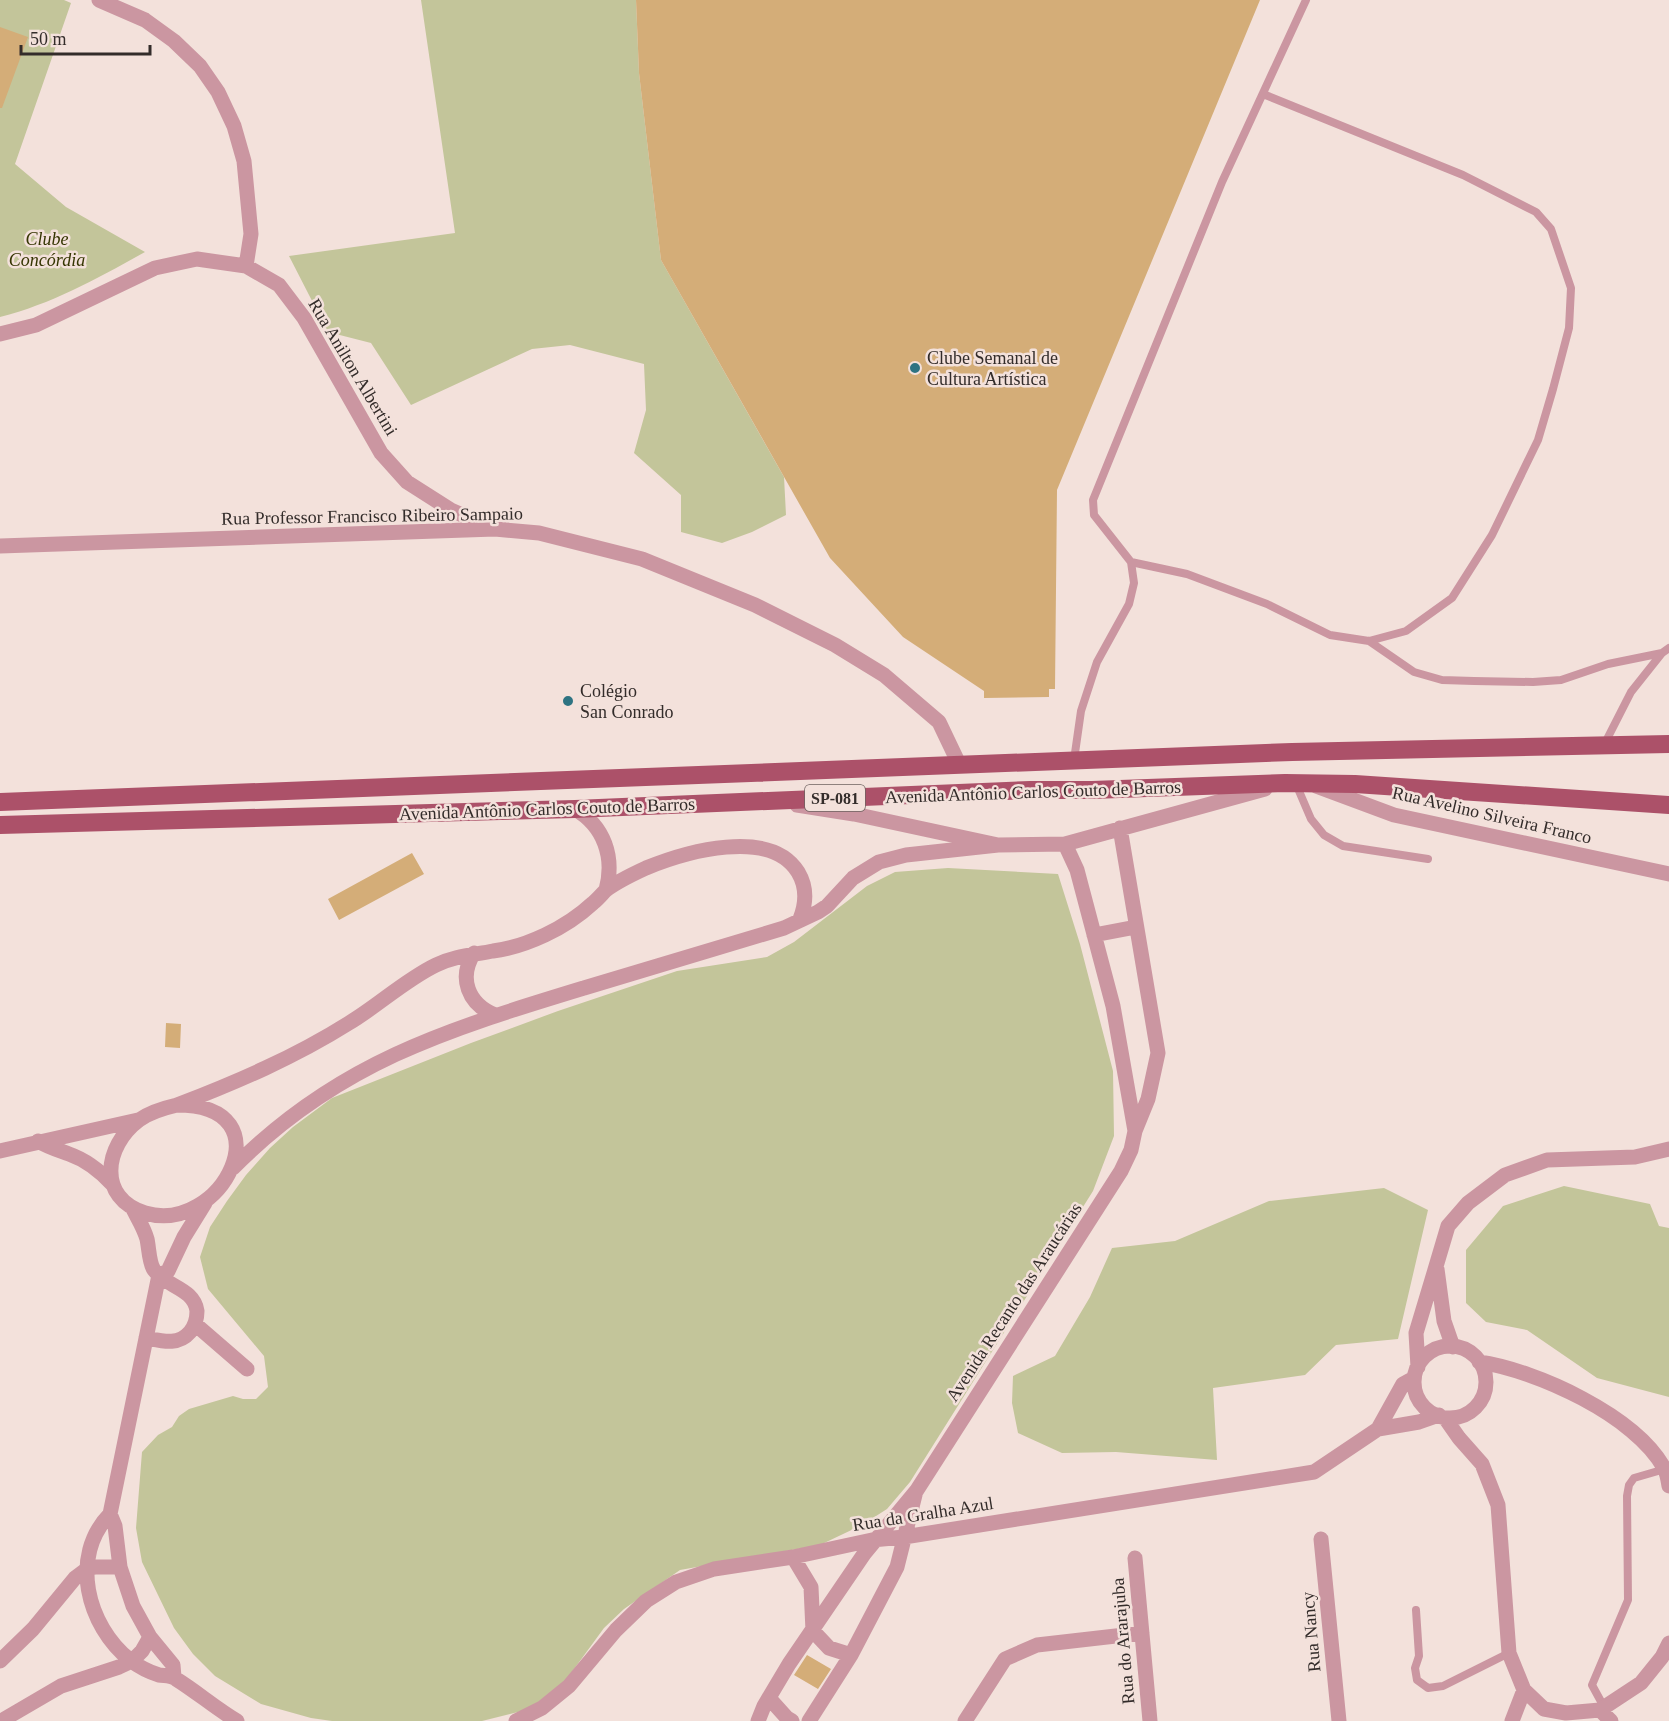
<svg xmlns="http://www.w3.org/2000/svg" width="1669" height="1721" font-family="Georgia,serif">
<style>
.green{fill:#c3c59a}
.building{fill:#d4ad78}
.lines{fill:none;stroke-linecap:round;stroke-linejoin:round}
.lane{stroke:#cb96a1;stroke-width:8}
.street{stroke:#cb96a1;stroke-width:15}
.primary{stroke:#ac5169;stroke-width:18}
.poi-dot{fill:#2e7382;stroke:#f3e1db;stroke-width:2}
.labels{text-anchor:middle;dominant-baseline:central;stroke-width:5;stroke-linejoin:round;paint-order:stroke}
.shield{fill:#f3e1db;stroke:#6d625f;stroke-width:1.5}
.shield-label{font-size:16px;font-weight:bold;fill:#332c2a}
.park-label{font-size:18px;font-style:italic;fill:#363603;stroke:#f3e1db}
.poi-label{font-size:18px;fill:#332c2a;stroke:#f3e1db;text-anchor:start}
.street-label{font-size:18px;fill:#332c2a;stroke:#f3e1db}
</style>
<rect width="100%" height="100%" fill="#f3e1db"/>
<path class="green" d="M0,0H64L71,3L15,164L66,207L145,252C98,278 52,304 0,317Z
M421,0H636L639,73L661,260L784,477L786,515L752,532L722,543L681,532V495L634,453L646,410L644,364L570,345L532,349L411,405L371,343L328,332L289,256L455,233Z
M948,868L1058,874L1080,944L1113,1071L1114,1136L1093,1191L910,1482L887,1509L862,1525L820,1545L680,1570L624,1609L604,1628L566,1680L530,1709L482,1721H332L311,1718L261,1704L215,1676L193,1654L174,1628L142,1562L136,1528L142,1452L158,1435L172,1427L179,1416L189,1409L233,1396L243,1399H256L268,1387L264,1356L208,1289L200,1257L210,1227L227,1201L246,1175L270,1148L293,1127L332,1098L471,1043L558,1011L677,971L767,957L794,942L867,886L895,872Z
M1564,1186L1650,1204L1659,1226L1669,1228V1397L1597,1378L1527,1330L1486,1322L1466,1303V1250L1503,1206Z
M1384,1188L1428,1210L1398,1339L1336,1345L1305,1375L1213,1388L1217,1460L1116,1452L1062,1453L1018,1433L1012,1403L1013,1376L1055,1356L1090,1297L1112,1248L1175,1241L1269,1201Z"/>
<path class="building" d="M636,0H1260L1057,490L1055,689H1049V697L984,698V691L903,637L830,558L661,260L639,73Z
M0,27L28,37L2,108H0Z
M412,853L424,874L339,920L328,899Z
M166,1023L181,1024L180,1048L165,1047Z
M807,1655L831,1669L818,1689L794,1675Z"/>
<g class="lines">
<path class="lane" d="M1131,562L1187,574L1267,604L1330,635L1369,641L1406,631L1452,598L1492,535L1538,440L1553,389L1569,328L1571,288L1551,229L1536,212L1463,175L1263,94
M1369,641L1414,672L1442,680L1474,681L1533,682L1561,680L1608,664L1662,653
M1605,743L1631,692L1662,653L1669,648
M1074,760L1081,711L1097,662L1129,604L1134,583L1131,562L1094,515L1093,500L1222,182L1306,0
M1296,784L1311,819L1324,835L1343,846L1428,859
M1416,1610L1419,1656L1415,1668L1417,1680L1428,1688L1443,1686L1509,1653
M1604,1707L1592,1685L1628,1600L1627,1496L1629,1485L1634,1478L1665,1469"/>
<path class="street" d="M99,0L145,20L174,41L200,66L218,92L234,126L244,161L251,234L246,266
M0,334L36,325L155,268L197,259L246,266L279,285L304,318L381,453L407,482L451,510L489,527
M0,546L495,529L539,533L642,559L755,605L835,645L884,675L939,722L959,764
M1316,786L1394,815L1669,874
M797,805L854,814L998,845L1065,844L1265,789
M575,809C604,826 615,857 606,890
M1065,844L1077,870L1113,1006L1135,1131
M1094,935L1136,927
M474,953C458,978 468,1004 495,1015
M177,1105C237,1082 295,1057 349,1023C379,1005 405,980 436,965C454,956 473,955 493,951C510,949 528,943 545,935C562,927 579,916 593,903C598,899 602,894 606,890C618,881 633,874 646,868C685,852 770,827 798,872C807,887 806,904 800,919
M177,1105C289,1105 221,1236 145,1213C97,1198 104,1146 139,1120C150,1112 164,1108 177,1105Z
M38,1141C48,1147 58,1150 69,1154C86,1160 100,1171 112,1184
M0,1151L138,1120
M233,1168C337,1063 446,1030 584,988C650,968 717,948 784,928L818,912L827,906L853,878L879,862L906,855L998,845
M133,1209C138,1219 144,1228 147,1239C149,1248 149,1263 154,1270C166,1287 194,1288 197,1311C197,1319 195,1326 190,1332C178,1346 162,1341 146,1338
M1437,1269L1444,1321L1453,1347
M159,1275L110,1514C69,1556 87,1626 130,1660C138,1666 149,1672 159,1675C165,1676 171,1675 176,1679C197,1692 215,1708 237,1721
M159,1275L168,1271L184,1237L205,1203
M195,1324L247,1369
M1414 1382a36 36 0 1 1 72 0a36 36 0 1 1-72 0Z
M1479,1362C1536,1370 1636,1416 1664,1468C1667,1473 1668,1480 1669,1486
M1418,1367L1416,1333L1437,1263L1448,1226L1468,1203L1505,1175L1547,1160L1635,1157L1669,1149
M1445,1418L1459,1438L1482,1464L1498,1505L1509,1653L1524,1690L1544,1709L1566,1713L1600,1710L1641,1683L1662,1657L1669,1643
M1378,1429L1403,1384L1414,1378
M110,1514L115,1526L120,1567L133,1606L150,1637L173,1665L174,1677
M1321,1539L1339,1721
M793,1557L811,1587L813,1631L829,1648L851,1655
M1135,1558L1150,1721
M0,1661L33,1629L75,1578L87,1569L95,1567H120
M769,1698L787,1718L792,1721
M1600,1710L1611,1721
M1,1721L61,1686L119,1667L132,1661L142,1651L150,1637
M516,1721L542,1708L569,1686L616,1630L646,1601L676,1582L714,1569L793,1557L872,1540L904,1537L1314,1472L1378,1429L1419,1422L1439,1415
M758,1721L764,1706L789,1664L864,1554L917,1490L1121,1171L1131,1150L1135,1131L1148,1099L1158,1053L1120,828
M809,1721L851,1655L897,1567L915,1495
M965,1721L1005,1659L1037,1645L1142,1633
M1512,1721L1524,1690"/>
<path class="primary" d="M0,802L1292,752L1669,744
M0,825L575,809L1030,790H1092L1285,783L1355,784L1669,805"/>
</g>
<g class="poi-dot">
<circle cx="915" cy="368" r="6"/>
<circle cx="568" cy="701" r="6"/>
</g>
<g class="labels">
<rect class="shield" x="805" y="785" width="60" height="26" rx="4.5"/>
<g class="shield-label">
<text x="835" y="798">SP-081</text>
</g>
<g class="park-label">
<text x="47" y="239">Clube<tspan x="47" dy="21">Concórdia</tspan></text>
</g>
<g class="poi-label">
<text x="927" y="358">Clube Semanal de<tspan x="927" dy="21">Cultura Artística</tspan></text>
<text x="580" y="691">Colégio<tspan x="580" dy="21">San Conrado</tspan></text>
</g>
<g class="street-label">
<text transform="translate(353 367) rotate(59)">Rua Anilton Albertini</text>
<text transform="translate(372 516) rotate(-1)">Rua Professor Francisco Ribeiro Sampaio</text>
<text transform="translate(1033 792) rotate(-2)">Avenida Antônio Carlos Couto de Barros</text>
<text transform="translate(547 809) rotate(-2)">Avenida Antônio Carlos Couto de Barros</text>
<text transform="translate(1492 815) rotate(13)">Rua Avelino Silveira Franco</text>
<text transform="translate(1014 1302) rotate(-57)">Avenida Recanto das Araucárias</text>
<text transform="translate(923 1514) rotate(-9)">Rua da Gralha Azul</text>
<text transform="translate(1311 1632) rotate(-95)">Rua Nancy</text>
<text transform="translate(1123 1641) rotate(-95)">Rua do Ararajuba</text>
</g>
</g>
<path d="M21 45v9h129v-9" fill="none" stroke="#332c2a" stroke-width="3"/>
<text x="30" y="45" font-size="18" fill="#332c2a" stroke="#f3e1db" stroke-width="4.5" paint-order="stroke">50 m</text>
</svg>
